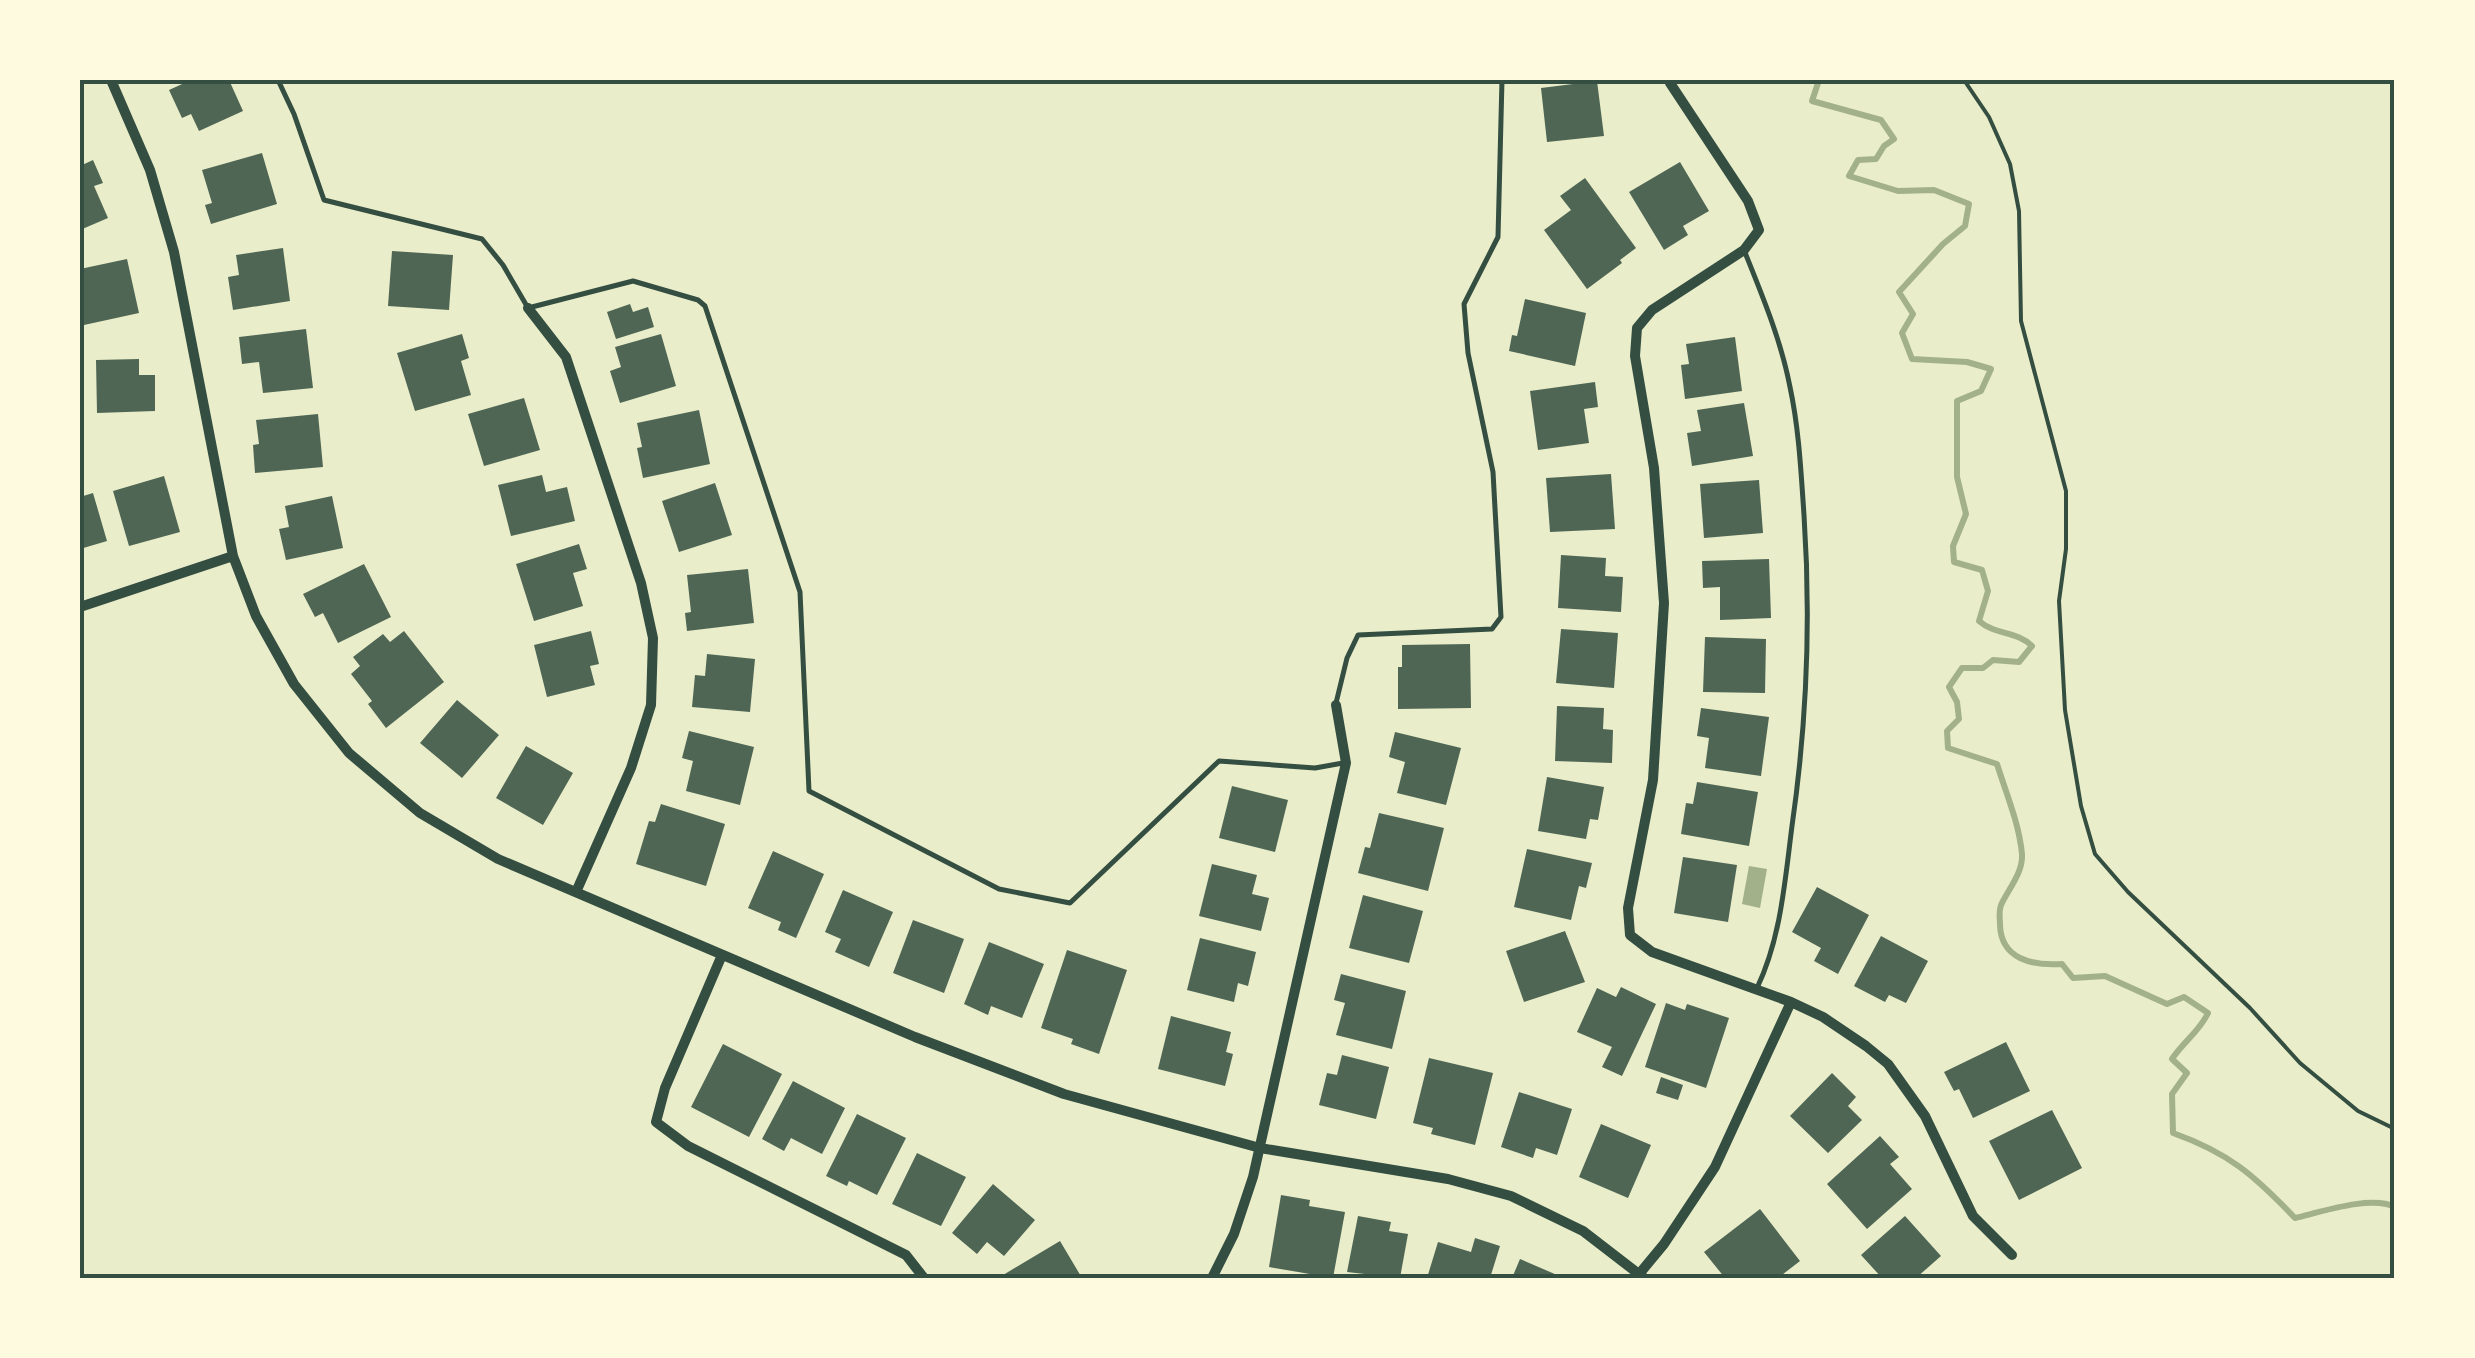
<svg xmlns="http://www.w3.org/2000/svg" width="2475" height="1358" font-family="Jost,sans-serif">
<style>
.water{fill:#a3b18a}
.lines{fill:none;stroke-linecap:round;stroke-linejoin:round}
.stream{stroke:#a3b18a;stroke-width:6}
.building{fill:#4f6655}
.path{stroke:#344e41;stroke-width:4}
.service{stroke:#344e41;stroke-width:5}
.minor{stroke:#344e41;stroke-width:10}
.neatline{fill:none;stroke:#344e41;stroke-width:4}
</style>
<rect width="100%" height="100%" fill="#e9edc9"/>
<path class="water" d="M1749,866L1767,869L1760,908L1742,904Z"/>
<g class="lines">
<path class="stream" d="M1819,80L1812,101L1881,120L1894,139L1884,146L1876,159L1858,160L1849,176L1898,191L1934,190L1969,204L1965,226L1943,244L1899,292L1913,314L1902,333L1912,359L1967,362L1991,369L1981,391L1957,401V477L1966,514L1953,546L1954,562L1982,570L1988,591L1979,621C1995,635 2017,631 2032,646L2019,662L1993,660L1983,668H1962L1949,687L1957,702L1959,719L1947,731L1948,748L1997,764C2006,793 2019,823 2022,854C2023,872 2010,887 2002,903C1998,910 2000,917 2000,925C2001,959 2032,966 2062,964L2073,978L2105,976L2167,1004L2184,997L2208,1013C2199,1032 2184,1041 2172,1059L2187,1073L2172,1094L2173,1133C2229,1153 2254,1175 2295,1218C2321,1212 2371,1195 2395,1207"/>
</g>
<path class="building" d="M191,80H229L243,111L199,131L191,114L182,118L169,90Z
M1597,81L1604,136L1547,142L1541,88Z
M262,153L277,204L211,224L205,205L212,203L202,170Z
M93,160L103,183L94,186L108,218L80,230V166Z
M1680,162L1709,211L1683,226L1688,235L1664,250L1629,192Z
M1585,178L1636,248L1620,260L1622,263L1587,289L1544,230L1571,210L1560,196Z
M283,248L290,301L233,310L228,277L239,275L236,255Z
M392,251L453,255L449,310L388,306Z
M127,259L139,313L84,325L80,309V269Z
M1525,299L1586,313L1575,366L1509,351L1512,335L1517,336Z
M630,304L633,312L648,307L654,327L616,339L607,312Z
M306,329L313,388L263,393L259,362L242,364L239,337Z
M462,334L469,358L461,361L471,395L415,411L397,353Z
M661,334L676,386L620,403L610,371L621,367L615,347Z
M1735,337L1742,391L1685,399L1681,365L1689,364L1686,344Z
M139,359V375H155V411L97,413L96,360Z
M1595,382L1598,407L1584,409L1589,443L1538,450L1530,391Z
M524,398L540,450L484,466L468,414Z
M1744,403L1753,456L1692,466L1687,433L1701,431L1697,410Z
M699,410L710,464L643,478L637,448L642,447L637,423Z
M318,414L323,467L255,473L253,445L259,444L256,420Z
M1611,474L1615,529L1550,532L1546,478Z
M542,475L546,492L567,487L575,521L511,536L498,485Z
M164,476L180,532L129,546L113,491Z
M1759,480L1763,533L1704,538L1700,484Z
M715,483L732,535L679,552L662,501Z
M93,493L107,541L80,549V497Z
M332,496L343,548L286,560L279,529L289,527L285,506Z
M579,544L587,569L573,573L583,606L534,621L516,564Z
M1561,555L1606,558L1605,576L1623,577L1621,612L1558,608Z
M1769,559L1771,618L1720,620V587L1703,588L1702,561Z
M364,564L391,617L338,643L323,613L315,617L303,594Z
M748,569L754,623L687,631L685,613L691,612L687,575Z
M1561,629L1618,633L1614,688L1556,683Z
M404,631L444,682L386,728L368,704L372,701L351,674L360,666L353,657L383,634L390,642Z
M591,631L599,664L590,666L595,685L547,697L534,645Z
M1705,637L1766,639L1765,693L1703,692Z
M1470,644L1471,708L1398,709V667H1402V645Z
M707,654L755,659L750,712L692,707L695,675L705,676Z
M457,700L499,735L462,778L420,743Z
M1557,706L1604,708L1603,729L1613,730L1612,763L1555,761Z
M1701,708L1769,717L1761,776L1705,768L1709,738L1697,736Z
M689,731L754,747L740,805L686,791L693,761L682,758Z
M1395,732L1461,748L1446,805L1397,793L1405,762L1389,757Z
M526,746L573,773L543,825L496,798Z
M1547,777L1604,787L1598,820L1590,819L1586,839L1538,831Z
M1697,782L1758,792L1749,846L1681,834L1686,803L1693,804Z
M1232,786L1288,800L1275,852L1219,838Z
M661,804L725,824L706,886L636,864L649,821L655,822Z
M1379,813L1444,828L1428,891L1358,873L1365,847L1370,848Z
M1527,849L1592,863L1586,888L1579,886L1571,920L1514,907Z
M773,851L824,874L796,938L778,930L781,922L748,908Z
M1683,857L1737,865L1728,922L1674,913Z
M1212,864L1257,875L1252,894L1269,898L1261,931L1199,916Z
M1817,887L1869,915L1838,974L1814,961L1821,948L1792,932Z
M843,890L893,912L869,967L835,952L841,939L825,932Z
M1363,895L1423,911L1409,963L1349,948Z
M913,920L964,939L944,993L893,973Z
M1565,931L1585,982L1524,1002L1506,951Z
M1881,936L1928,961L1906,1003L1889,995L1885,1002L1854,986Z
M1200,938L1256,952L1248,986L1238,983L1234,1002L1187,990Z
M989,942L1044,964L1022,1018L991,1006L988,1015L964,1004Z
M1067,950L1127,970L1099,1054L1071,1044L1073,1039L1041,1028Z
M1341,974L1406,991L1392,1049L1336,1035L1345,1003L1334,1000Z
M1621,987L1656,1004L1622,1076L1602,1067L1612,1047L1577,1032L1597,988L1616,997Z
M1666,1003L1685,1010L1687,1004L1729,1018L1706,1088L1645,1067Z
M1171,1016L1231,1032L1226,1052L1233,1054L1225,1086L1158,1069Z
M2006,1042L2030,1091L1973,1118L1959,1089L1954,1091L1944,1072Z
M723,1044L782,1074L749,1137L691,1107Z
M1342,1055L1389,1067L1376,1119L1319,1105L1327,1073L1337,1075Z
M1429,1058L1493,1073L1475,1145L1431,1134L1433,1128L1413,1123Z
M1832,1073L1856,1097L1848,1106L1862,1120L1828,1153L1790,1116Z
M1661,1077L1683,1085L1678,1100L1656,1093Z
M793,1081L845,1108L822,1154L791,1138L784,1151L762,1139Z
M1519,1092L1572,1109L1557,1155L1536,1148L1533,1158L1501,1147Z
M2052,1110L2082,1168L2019,1200L1989,1141Z
M857,1114L906,1138L877,1195L849,1181L847,1186L826,1176Z
M1601,1124L1651,1145L1628,1198L1579,1177Z
M1880,1136L1899,1157L1890,1164L1912,1189L1867,1229L1827,1184Z
M917,1153L966,1177L941,1226L892,1204Z
M993,1184L1035,1220L1004,1256L987,1242L977,1254L952,1233Z
M1281,1195L1310,1200L1309,1206L1345,1212L1333,1278L1269,1267Z
M1760,1209L1800,1261L1778,1278H1725L1704,1252Z
M1358,1216L1391,1222L1389,1231L1408,1234L1400,1278L1347,1272Z
M1905,1216L1941,1256L1916,1278H1882L1861,1255Z
M1475,1238L1500,1246L1490,1278H1427L1438,1242L1471,1252Z
M1060,1241L1082,1278H998Z
M1520,1259L1564,1278H1512Z"/>
<g class="lines">
<path class="path" d="M1964,80L1989,117L2010,164L2019,211L2021,321L2066,491V549L2059,601L2065,710L2081,806L2095,854L2128,892L2250,1008L2300,1063L2358,1111L2395,1129"/>
<path class="service" d="M278,80L294,114L324,200L482,239L503,265L528,308L633,281L698,300L705,306L800,592L809,791L999,889L1070,903L1219,761L1315,768L1343,763
M1744,250C1762,295 1781,340 1790,387C1799,429 1801,472 1804,515C1811,619 1807,722 1792,826C1785,880 1781,938 1757,988
M1336,703L1347,658L1358,635L1492,629L1501,617L1493,472L1468,353L1464,304L1498,237L1502,80"/>
<path class="minor" d="M111,80L150,170L174,252L233,556L256,616L294,684L349,753L420,813L498,859L915,1037L1064,1094L1260,1148L1448,1179L1511,1196L1583,1231L1644,1278
M1670,83L1748,201L1759,230L1744,250L1652,310L1637,328L1635,356L1654,468L1664,603L1653,780L1628,908L1630,935L1652,952L1791,1002L1823,1017L1866,1046L1888,1064L1925,1116L1973,1216L2012,1255
M528,308L566,357L641,583L653,638L651,705L631,768L576,892
M80,607L233,556
M722,955L665,1088L656,1122L688,1146L906,1255L924,1278
M1640,1273L1664,1244L1715,1167L1791,1002
M1212,1278L1234,1234L1253,1177L1346,763L1336,705"/>
</g>
<rect width="2475" height="1358" fill="none" stroke="#fefae0" stroke-width="165"/>
<rect x="82" y="82" width="2310" height="1194" class="neatline"/>
</svg>
